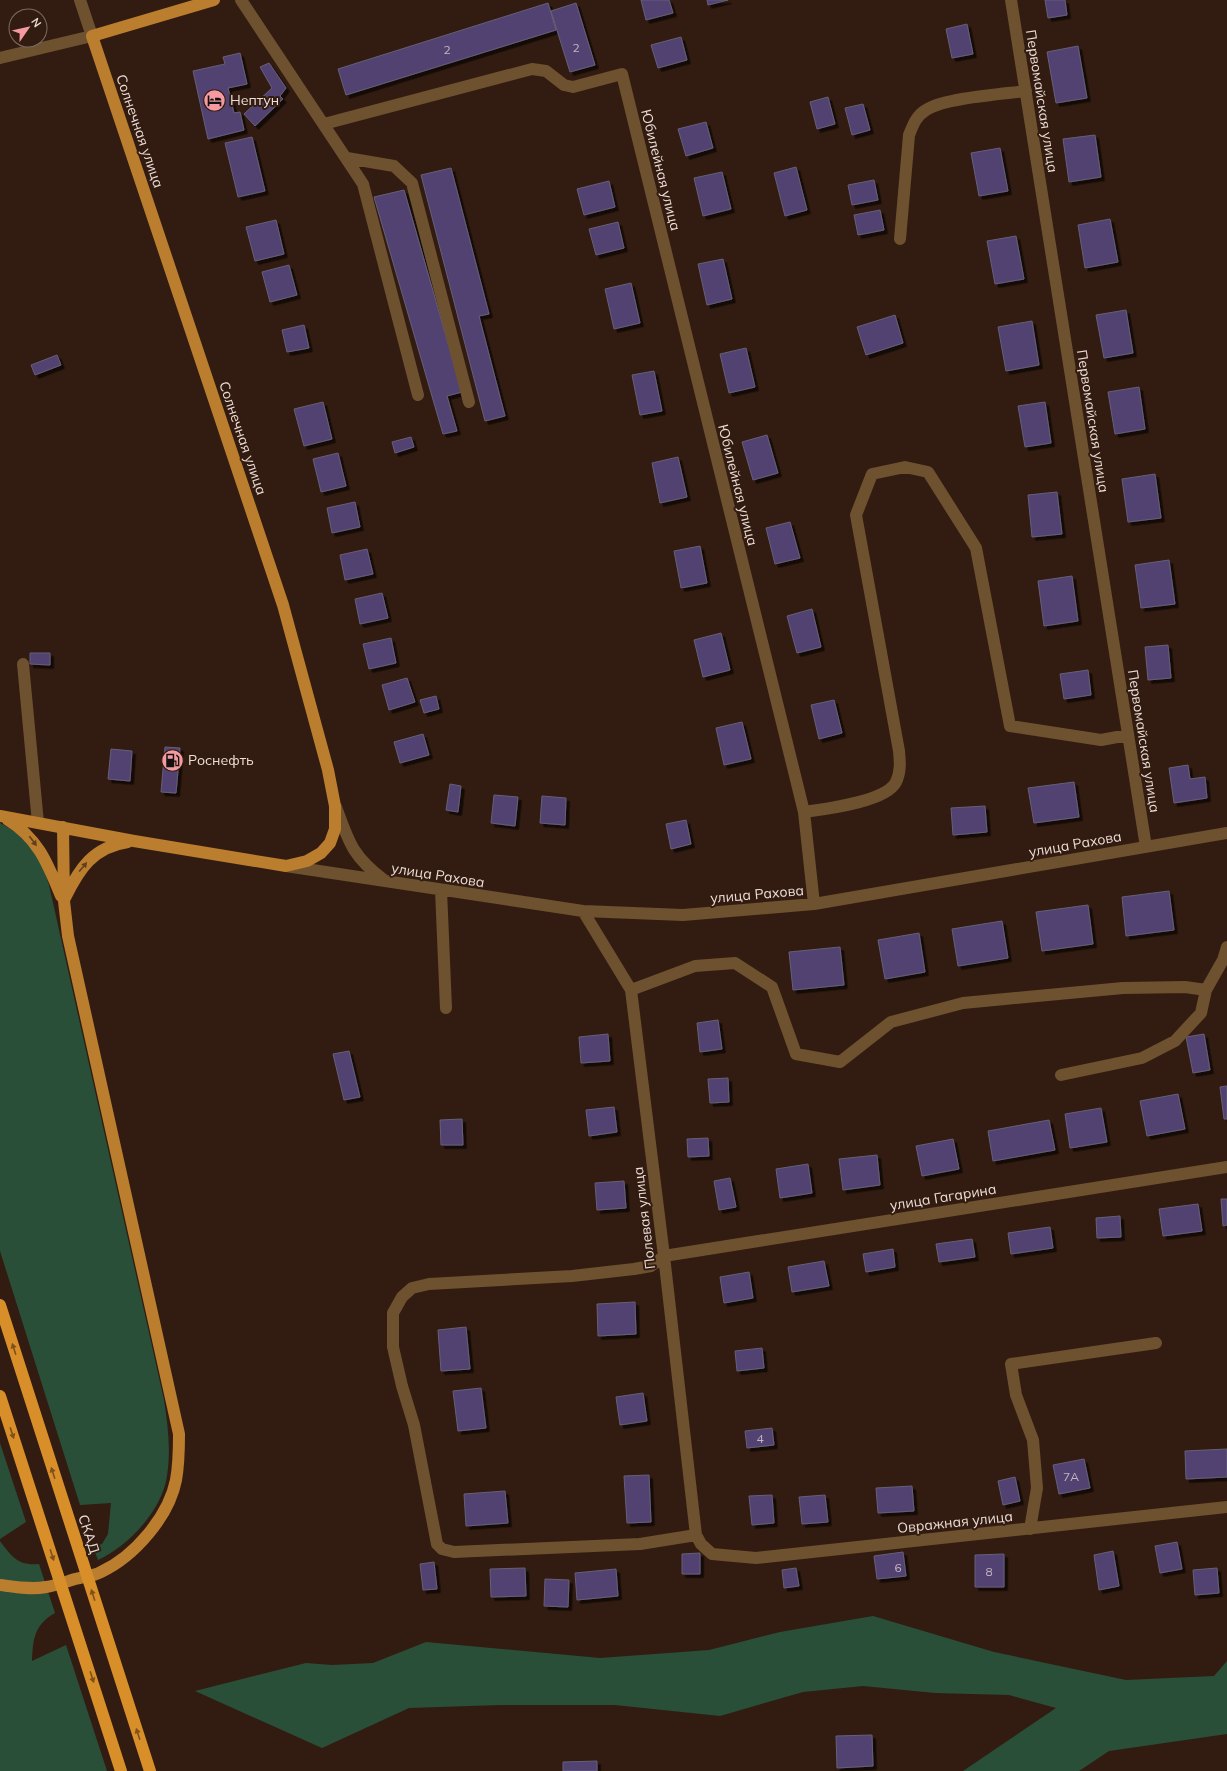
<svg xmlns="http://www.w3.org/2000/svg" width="1227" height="1771" font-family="Mulish,sans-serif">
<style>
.green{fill:#294f39}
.building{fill:#514272;stroke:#665f78;filter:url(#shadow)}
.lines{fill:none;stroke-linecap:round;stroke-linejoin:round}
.minor{stroke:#6e512e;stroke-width:12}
.major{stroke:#ba7e2e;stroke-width:12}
.highway{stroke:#d98f29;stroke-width:12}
.oneway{fill:#623e1b}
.oneway2{fill:#7d501c}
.labels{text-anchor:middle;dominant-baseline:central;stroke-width:4;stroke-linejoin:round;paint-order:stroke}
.number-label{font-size:12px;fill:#c6b6bd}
.poi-label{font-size:14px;fill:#edddd6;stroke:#321c11;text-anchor:start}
.street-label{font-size:14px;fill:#edddd6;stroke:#321c11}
</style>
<defs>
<filter id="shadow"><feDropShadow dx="3.5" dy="3.5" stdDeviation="0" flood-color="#0009"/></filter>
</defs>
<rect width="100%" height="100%" fill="#321c11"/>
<path class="green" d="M0,823C31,839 39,853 49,885L164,1400C168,1426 171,1450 167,1476C162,1511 128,1546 98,1560L93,1547L102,1544L108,1534L111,1503L80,1505L0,1251Z
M0,1443L26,1522L0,1539Z
M0,1541C12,1557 18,1566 39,1564L55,1613C34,1625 33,1639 32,1661L66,1645L107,1771H0Z
M873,1616L994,1652L1126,1680L1214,1676L1227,1661V1734L1109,1751L1079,1771H963L1056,1708L1009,1695L935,1693L863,1686L803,1692L720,1716L615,1705H500L409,1708L322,1748L195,1691L306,1663L332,1665L373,1663L426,1642L600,1658L709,1650L780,1632Z"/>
<path class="building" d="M641,0H669L673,13L646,20Z
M707,0H728L708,5Z
M1045,0H1065L1067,15L1048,18Z
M548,3L556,30L346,95L338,69Z
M576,3L595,65L570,72L551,11Z
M967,24L973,54L952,58L946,29Z
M681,37L687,60L658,68L651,45Z
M1078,46L1087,98L1056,103L1047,52Z
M240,53L247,84L228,88L234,113L240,112L244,130L208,139L193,71L225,64L223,57Z
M269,63L286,88L280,96L283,99L255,126L244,114L272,88L260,67Z
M828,97L835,124L817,129L810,102Z
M863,104L870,130L852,135L845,108Z
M706,122L713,148L686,156L678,129Z
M1095,135L1101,177L1069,182L1063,139Z
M252,137L265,191L238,197L225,143Z
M1000,148L1008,191L979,196L971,153Z
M796,167L807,210L785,216L774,173Z
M451,168L489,314L479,316L505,416L485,421L421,175Z
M722,172L731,209L703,216L694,178Z
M874,180L878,200L852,205L848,185Z
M609,181L615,207L584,215L577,189Z
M404,190L462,392L447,396L457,431L443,434L374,197Z
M880,210L884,230L858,235L854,215Z
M1110,219L1118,262L1085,268L1078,225Z
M276,220L284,254L255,261L246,227Z
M618,222L624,248L596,255L589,229Z
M1016,236L1024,279L995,284L987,241Z
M723,259L732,299L707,305L698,264Z
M289,265L297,295L270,302L262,272Z
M631,283L640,323L614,329L605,289Z
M1126,310L1133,353L1104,358L1096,315Z
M895,315L903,343L866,355L857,327Z
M1032,321L1039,365L1006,371L998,327Z
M304,325L309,348L287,352L282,330Z
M746,348L755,387L729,393L720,354Z
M57,355L61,365L35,375L31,365Z
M654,371L662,411L640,415L632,375Z
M1139,387L1145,429L1115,434L1108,392Z
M323,402L332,439L304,446L294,409Z
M1045,402L1051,443L1025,447L1018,406Z
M767,435L778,473L753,480L742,442Z
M411,437L414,447L395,453L392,442Z
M338,453L346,486L321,492L313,459Z
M678,457L687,497L660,503L652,463Z
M1155,474L1161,518L1128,522L1122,479Z
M1057,492L1062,534L1032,537L1028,495Z
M355,502L360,527L332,533L327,508Z
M790,522L800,558L775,564L766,528Z
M700,546L707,583L681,588L674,551Z
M367,549L373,574L345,580L340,555Z
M1169,560L1175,604L1141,608L1135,565Z
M1072,576L1078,621L1044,626L1038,581Z
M382,593L388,618L360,624L355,599Z
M812,609L821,647L797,653L787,616Z
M721,633L730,670L703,677L694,640Z
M391,638L396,663L369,669L363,644Z
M1168,645L1171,678L1148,680L1145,647Z
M30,653H50V665L30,664Z
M1088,670L1091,695L1064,699L1060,674Z
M407,678L415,702L389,710L382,685Z
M436,696L439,709L424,713L420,700Z
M834,700L842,733L819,739L811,705Z
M742,722L751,759L724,765L716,728Z
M423,734L429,755L400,763L394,742Z
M165,747L180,748L176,793L161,792Z
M111,749L132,751L130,781L108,779Z
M1188,765L1190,779L1205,777L1207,798L1174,803L1169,768Z
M1074,782L1079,817L1034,823L1028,788Z
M450,784L461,786L458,812L446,810Z
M494,795L518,797L515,826L491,823Z
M542,796L566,798L565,825L540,823Z
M985,806L987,832L953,835L951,808Z
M686,820L691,844L671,849L666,824Z
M1169,891L1174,930L1126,936L1122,897Z
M1088,905L1093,944L1042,951L1036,912Z
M1002,921L1008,958L958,966L952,929Z
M919,933L925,972L885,979L878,940Z
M840,947L844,985L793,990L789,952Z
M718,1020L722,1049L700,1052L697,1023Z
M608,1034L610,1061L581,1063L579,1037Z
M1204,1034L1210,1070L1193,1073L1186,1037Z
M349,1051L360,1097L344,1100L333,1054Z
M728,1078L729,1102L710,1103L708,1079Z
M1227,1086V1119H1224L1220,1087Z
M1178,1094L1185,1129L1147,1136L1140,1101Z
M614,1107L617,1132L589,1136L586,1110Z
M1101,1108L1107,1142L1070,1148L1065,1114Z
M462,1119L463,1145H441L440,1120Z
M1049,1120L1055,1150L993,1161L988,1131Z
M708,1138L709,1156L688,1157L687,1139Z
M953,1139L959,1169L922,1176L916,1146Z
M877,1155L880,1185L843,1190L839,1159Z
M808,1164L812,1193L780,1198L776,1169Z
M730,1178L736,1207L719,1210L714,1181Z
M624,1181L626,1208L597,1210L595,1183Z
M1221,1199H1227V1225L1223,1226Z
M1198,1204L1202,1231L1163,1236L1159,1209Z
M1120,1216L1121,1237L1097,1238L1096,1218Z
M1050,1227L1053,1248L1011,1254L1008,1233Z
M972,1239L975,1257L939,1262L936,1244Z
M893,1249L895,1267L866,1272L863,1254Z
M824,1261L829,1286L792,1292L788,1267Z
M749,1272L753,1298L724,1303L720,1277Z
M635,1302L636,1334L598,1336L597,1304Z
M466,1327L470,1369L441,1371L438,1330Z
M762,1348L764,1368L737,1371L735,1351Z
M481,1388L486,1428L458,1431L453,1391Z
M643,1393L647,1421L620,1425L616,1397Z
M772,1428L774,1445L747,1448L745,1431Z
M1227,1449V1477L1186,1479L1185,1451Z
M1084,1459L1090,1488L1059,1494L1053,1465Z
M649,1475L651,1522L627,1523L624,1476Z
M1015,1477L1020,1501L1003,1505L998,1481Z
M912,1486L914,1511L878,1513L876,1488Z
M505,1491L508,1523L466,1526L464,1494Z
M772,1495L774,1523L752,1525L749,1496Z
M825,1495L828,1522L802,1524L799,1497Z
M1177,1542L1182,1569L1160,1573L1155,1546Z
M1113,1551L1119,1586L1099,1590L1094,1555Z
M903,1552L906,1576L877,1579L874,1556Z
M700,1553V1574H682V1554Z
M1004,1554V1587H975V1555Z
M434,1562L437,1589L423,1590L420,1564Z
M525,1568L526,1596L491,1597L490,1569Z
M796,1568L799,1586L784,1588L782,1570Z
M1217,1568L1219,1593L1195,1595L1193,1570Z
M616,1569L618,1596L577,1600L575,1573Z
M545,1579L569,1580L568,1607L544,1606Z
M872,1735L873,1766L837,1768L836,1736Z
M597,1761V1771H563V1762Z"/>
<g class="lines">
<path class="minor" d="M241,0L363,184L418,395
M1011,0L1146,847
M0,58L92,36L80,0
M324,124L532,69L546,71L564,85L573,87L622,74L804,812L814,904
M347,158L394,166L412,183L469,402
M900,239L909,135C913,125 916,116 926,110C944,98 1002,94 1026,91
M23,664L38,823
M336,807C349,843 353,857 384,880
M804,812C825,809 886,802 896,782C901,772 900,761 899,751L856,515L872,474L905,467L928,472L976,548L1010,726L1101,740L1128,735
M286,866L583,911L683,915L814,904L1227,833
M441,890L446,1008
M583,911L631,990L664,1256L696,1535L701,1544L712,1554L756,1558L1227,1507
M631,990L695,966L735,963L772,987L796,1054L840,1062L891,1022L963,1003L1123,988L1185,987L1206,990
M1061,1075L1142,1058L1175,1041L1201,1013L1206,990L1223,960L1227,947
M1030,1529L1037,1488L1033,1440L1016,1395L1011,1364L1156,1343
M696,1535L640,1544L454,1552L442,1549L437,1544L414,1425L402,1386L393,1347V1313L402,1297L412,1288L429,1284L572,1276L634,1269L651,1266L664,1256L1227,1167"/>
<path class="major" d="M0,816L134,841L286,866L307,861L321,853L330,843L335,829V806L328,770L283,605L92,36L214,0
M8,820C39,839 48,865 61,896
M65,898C79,869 93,847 128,842
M0,1585C15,1587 31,1590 46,1587C55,1586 65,1582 75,1579C83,1577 94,1576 101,1572C135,1556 169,1516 176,1480C179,1464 179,1449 179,1434L68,936L64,901L63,827"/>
<path class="highway" d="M0,1305L150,1771
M0,1396L121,1771"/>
</g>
<defs><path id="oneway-solid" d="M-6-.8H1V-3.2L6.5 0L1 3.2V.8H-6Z"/></defs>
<g class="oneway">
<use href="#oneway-solid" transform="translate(33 841) rotate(53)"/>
<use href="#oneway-solid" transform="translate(83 867) rotate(-50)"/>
</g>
<g class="oneway2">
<use href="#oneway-solid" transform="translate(14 1349) rotate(-108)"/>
<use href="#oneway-solid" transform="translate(12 1433) rotate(72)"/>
<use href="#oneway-solid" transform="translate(53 1473) rotate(-108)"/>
<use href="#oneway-solid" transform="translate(52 1555) rotate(72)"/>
<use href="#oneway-solid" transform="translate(93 1595) rotate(-108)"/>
<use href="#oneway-solid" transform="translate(92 1677) rotate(72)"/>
<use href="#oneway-solid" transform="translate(138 1734) rotate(-108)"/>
</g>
<defs>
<symbol id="hotel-disc" viewBox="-11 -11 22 22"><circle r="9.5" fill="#f49aa0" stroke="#321c11"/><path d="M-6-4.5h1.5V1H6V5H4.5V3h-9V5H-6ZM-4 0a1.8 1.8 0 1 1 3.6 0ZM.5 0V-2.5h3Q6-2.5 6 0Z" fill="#111"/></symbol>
<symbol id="fuel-disc" viewBox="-11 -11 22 22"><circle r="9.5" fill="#f49aa0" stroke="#321c11"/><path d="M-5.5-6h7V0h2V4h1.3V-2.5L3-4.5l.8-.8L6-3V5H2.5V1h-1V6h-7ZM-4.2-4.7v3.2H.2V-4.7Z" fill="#111"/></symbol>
</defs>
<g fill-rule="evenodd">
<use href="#hotel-disc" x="202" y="88" width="25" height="25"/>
<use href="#fuel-disc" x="160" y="748" width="25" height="25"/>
</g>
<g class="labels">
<g class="number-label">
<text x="576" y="47">2</text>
<text x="447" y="49">2</text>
<text x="760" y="1438">4</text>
<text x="1071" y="1476">7А</text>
<text x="898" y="1567">6</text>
<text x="989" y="1571">8</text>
</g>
<g class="poi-label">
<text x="230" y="100">Нептун</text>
<text x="188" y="760">Роснефть</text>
</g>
<g class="street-label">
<text transform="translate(1042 101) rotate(81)">Первомайская улица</text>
<text transform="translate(140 131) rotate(71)">Солнечная улица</text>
<text transform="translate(661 170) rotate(76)">Юбилейная улица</text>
<text transform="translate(1093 421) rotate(81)">Первомайская улица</text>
<text transform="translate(243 438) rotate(71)">Солнечная улица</text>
<text transform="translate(738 485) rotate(76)">Юбилейная улица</text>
<text transform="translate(1144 741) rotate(81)">Первомайская улица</text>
<text transform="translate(1075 844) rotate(-10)">улица Рахова</text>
<text transform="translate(438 875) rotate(9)">улица Рахова</text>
<text transform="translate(757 894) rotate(-5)">улица Рахова</text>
<text transform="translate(943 1197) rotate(-9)">улица Гагарина</text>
<text transform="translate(644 1218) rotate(-97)">Полевая улица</text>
<text transform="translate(955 1522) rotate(-6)">Овражная улица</text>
<text transform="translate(89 1534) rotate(72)">СКАД</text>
</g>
</g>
<g transform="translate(28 28) rotate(56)"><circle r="19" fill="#321c11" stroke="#7d6960"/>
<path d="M0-3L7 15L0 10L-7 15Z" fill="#f49aa0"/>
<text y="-6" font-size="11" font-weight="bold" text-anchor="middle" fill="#edddd6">N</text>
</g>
</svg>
